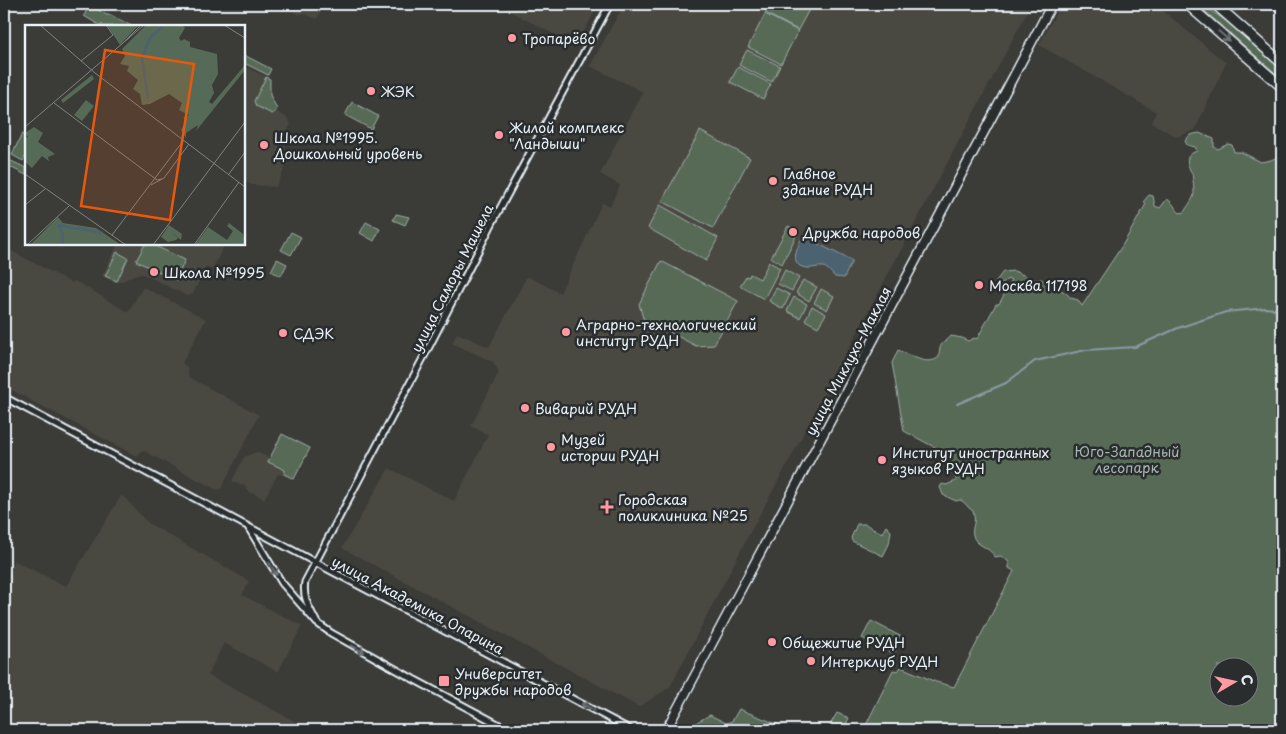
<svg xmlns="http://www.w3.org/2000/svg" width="1286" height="734" font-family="'Playpen Sans',sans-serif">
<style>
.built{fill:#4a4842}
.green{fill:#566b57;stroke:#9faea8;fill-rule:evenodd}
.water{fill:#4c6270;stroke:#8a9ba6}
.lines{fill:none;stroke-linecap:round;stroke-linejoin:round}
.stream{stroke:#8a9ba6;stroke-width:2}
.minor-casing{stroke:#e8f1f8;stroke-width:9}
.secondary-casing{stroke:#e8f1f8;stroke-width:11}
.primary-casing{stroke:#e8f1f8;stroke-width:12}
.minor{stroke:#2a2d2e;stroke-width:5}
.secondary{stroke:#2a2d2e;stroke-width:8}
.primary{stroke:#2a2d2e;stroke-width:9}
.oneway{stroke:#6c7275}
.poi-dot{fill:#ff9aa2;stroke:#2a2d2e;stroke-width:2}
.labels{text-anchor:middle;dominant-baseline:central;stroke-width:5;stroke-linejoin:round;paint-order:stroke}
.poi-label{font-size:14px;fill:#e8f1f8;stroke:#2a2d2e;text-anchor:start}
.street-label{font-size:14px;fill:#e8f1f8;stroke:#2a2d2e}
.park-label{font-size:14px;fill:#a6b5b0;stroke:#2a2d2e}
.inset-river{fill:none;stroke:#4c6270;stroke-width:2.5}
.inset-road{fill:none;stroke:#808484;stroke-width:1}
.view{fill:#e8590c;fill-opacity:0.15;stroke:#e8590c;stroke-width:2.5}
.inset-edge{fill:none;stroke:#e8f1f8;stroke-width:2.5}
</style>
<rect width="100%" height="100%" fill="#3b3b37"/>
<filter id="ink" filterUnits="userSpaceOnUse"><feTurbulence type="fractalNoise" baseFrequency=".02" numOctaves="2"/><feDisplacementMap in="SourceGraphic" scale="10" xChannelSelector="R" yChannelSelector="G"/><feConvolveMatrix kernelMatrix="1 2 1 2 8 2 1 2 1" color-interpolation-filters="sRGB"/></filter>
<g filter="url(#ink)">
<path class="built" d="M279,4H325L317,19L301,13L300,15Z
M499,4H599L576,46L500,6Z
M624,4H1024L1030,7L788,463L752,529L670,687L639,707L342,548L389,468L454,501L488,435L471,426L499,372L493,362L452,343L457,333L489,347L527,276L560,293L602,203L610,206L620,185L600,174L643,92L590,66Z
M1061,4H1155L1226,63L1195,130L1177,137L1152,123L1156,112L1039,45Z
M244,66L270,79L269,92L277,109L276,111L287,118L291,124L286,133L285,142L287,164L276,187L252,185L244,181Z
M118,244H225L212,270L206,267L193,294L187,296L143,274L134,275L123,281L115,283L102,276Z
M4,247L72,283L74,281L79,283L128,312L143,287L206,319L182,363L187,367L189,377L259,415L221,489H215L142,450L138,457L4,386Z
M281,433L311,448L294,480L283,475L278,474L264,499L253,493L250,494L249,490L245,488L246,486L244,484L240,485L232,481L244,457L257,452L270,458Z
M121,496L124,497L148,523L249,581L242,595L302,626L278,672L224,643L208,675L311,730H4V570L11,573L13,560L66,586Z"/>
<path class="green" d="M770,4H812L798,30L765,13Z
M1197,4H1200L1225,20L1282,70V79Z
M89,5L107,15H110L133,26H102V24L101,26L84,16Z
M765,14L798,31L781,64L748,47Z
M747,50L780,66L772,82L739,65Z
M244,55L271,69L268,75L244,63Z
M738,67L771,84L763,99L730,82Z
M266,77L270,79V95L277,109L275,112L272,114L256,106L254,101Z
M352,102L378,116L371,129L345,115Z
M700,131L750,158L713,228L662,201Z
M1199,133L1214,139V147L1218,149L1228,144L1232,145L1234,152H1241L1261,162L1271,160L1282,155V730H870L866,725L893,670L898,671L901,667L936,682L954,687L1014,571L1009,568V562L1001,556L995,557C989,546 975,546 973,535C971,526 977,524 973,511C967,508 966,502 960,500L956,501L943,495L940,487L942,484L946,485L956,481V479L936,448L904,431L892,363L898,350C910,355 928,367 939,357C940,339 943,346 951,336L962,338L968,341L974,338L977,339L996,304H999L1011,282L1010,279L1006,280L1000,286L997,285L996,281L1003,272L1014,271L1035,280L1041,279L1066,293L1071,298L1078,300L1082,306L1122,246L1146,204L1144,201L1149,195L1153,196L1155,206L1160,208L1167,199C1174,203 1175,209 1180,213L1184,212C1187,207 1193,200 1194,194C1194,189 1193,178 1192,174C1188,165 1182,156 1197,151L1195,147L1187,145L1185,141L1190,135ZM1218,666H1248V696H1218Z
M22,134L26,136V155L23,161L12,155Z
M9,160L26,168V175L6,165Z
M660,205L718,238L706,261L648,228Z
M396,214L409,217L405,225L393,220Z
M366,222L380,229L374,241L360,233Z
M788,226L796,230L797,234L782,264L771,258Z
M291,232L301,237L291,255L281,250Z
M145,244H151L185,260L176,280L136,261Z
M117,252L128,258L117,281L105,276Z
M277,259L287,264L281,276L271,271Z
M661,261L738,301L714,345L696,346L643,318L639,304Z
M769,262L780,268L764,299L740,286L746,276L749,277L750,274L760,279Z
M785,270L799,278L792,291L778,284Z
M803,280L817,287L809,301L796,293Z
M776,288L790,295L783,309L769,301Z
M821,289L834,296L827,310L814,303Z
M794,297L807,304L800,318L787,311Z
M812,306L826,314L818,327L805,320Z
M282,434L310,448L294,479L284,474L285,470L268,462Z
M857,524H865L882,533L886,526L891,531L889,544L883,556L852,541L851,538Z
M871,621L902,637L894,654L862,638Z
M739,709L792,730H691L697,722L710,715L726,723L732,721Z
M837,713L849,718L843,730H827Z"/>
<path class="water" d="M803,236L852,261L844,278L835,277C831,273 828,268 823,267C818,266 812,269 807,268C787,266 798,246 803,236Z"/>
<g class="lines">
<path class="stream" d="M1279,189L1282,241
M957,404L1006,383L1035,361L1086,350L1135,347L1178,328L1226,312L1266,308L1282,310"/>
<defs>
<path id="minor" d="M4,397L631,730
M248,527L282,583L317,623L331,633L415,680L509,730
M317,623C310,609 302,598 305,582L430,345L496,216L610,4"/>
<path id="secondary" d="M666,730L1052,4"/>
<path id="primary" d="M1187,4L1282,87
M1215,4L1282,63"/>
</defs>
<use href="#minor" class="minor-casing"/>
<use href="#secondary" class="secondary-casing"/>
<use href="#primary" class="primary-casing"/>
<use href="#minor" class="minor"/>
<use href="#secondary" class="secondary"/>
<use href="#primary" class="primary"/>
</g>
<defs><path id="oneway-shaft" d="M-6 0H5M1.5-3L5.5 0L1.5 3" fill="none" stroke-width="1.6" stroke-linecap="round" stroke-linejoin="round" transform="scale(1.25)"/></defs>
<g class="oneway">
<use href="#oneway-shaft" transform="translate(1224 36) rotate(41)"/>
<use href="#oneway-shaft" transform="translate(273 569) rotate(59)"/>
<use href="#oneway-shaft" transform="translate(358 649) rotate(29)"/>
<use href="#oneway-shaft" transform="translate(588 707) rotate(-152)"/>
</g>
</g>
<g class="poi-dot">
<circle cx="512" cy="38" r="5"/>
<circle cx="371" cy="91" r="5"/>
<circle cx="499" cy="135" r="5"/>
<circle cx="264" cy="145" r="5"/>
<circle cx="773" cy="181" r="5"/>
<circle cx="793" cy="232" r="5"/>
<circle cx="154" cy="272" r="5"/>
<circle cx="979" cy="285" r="5"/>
<circle cx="566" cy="332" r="5"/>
<circle cx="283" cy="333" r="5"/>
<circle cx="525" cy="408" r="5"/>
<circle cx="551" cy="447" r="5"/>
<circle cx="882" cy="460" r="5"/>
<path d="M604.5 499.5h5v5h5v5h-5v5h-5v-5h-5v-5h5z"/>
<circle cx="772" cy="642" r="5"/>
<circle cx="811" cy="661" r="5"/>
<rect x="438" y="675" width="12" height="12" rx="2.5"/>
</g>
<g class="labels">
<g class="poi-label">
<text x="522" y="38">Тропарёво</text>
<text x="381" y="91">ЖЭК</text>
<text x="509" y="127">Жилой комплекс<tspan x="509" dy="16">"Ландыши"</tspan></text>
<text x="274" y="137">Школа №1995.<tspan x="274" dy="16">Дошкольный уровень</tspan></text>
<text x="783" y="173">Главное<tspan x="783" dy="16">здание РУДН</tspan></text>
<text x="803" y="232">Дружба народов</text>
<text x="164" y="272">Школа №1995</text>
<text x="989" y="285">Москва 117198</text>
<text x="576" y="324">Аграрно-технологический<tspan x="576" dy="16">институт РУДН</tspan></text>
<text x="293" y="333">СДЭК</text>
<text x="535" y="408">Виварий РУДН</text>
<text x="561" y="439">Музей<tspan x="561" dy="16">истории РУДН</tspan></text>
<text x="892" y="452">Институт иностранных<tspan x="892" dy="16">языков РУДН</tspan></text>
<text x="618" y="499">Городская<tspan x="618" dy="16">поликлиника №25</tspan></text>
<text x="782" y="642">Общежитие РУДН</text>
<text x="821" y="661">Интерклуб РУДН</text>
<text x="455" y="673">Университет<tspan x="455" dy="16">дружбы народов</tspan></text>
</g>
<g class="street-label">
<text transform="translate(452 278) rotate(-63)">улица Саморы Машела</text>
<text transform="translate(848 361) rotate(-62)">улица Миклухо-Маклая</text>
<text transform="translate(418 605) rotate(28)">улица Академика Опарина</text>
</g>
<g class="park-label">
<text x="1127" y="451">Юго-Западный<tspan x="1127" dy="16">лесопарк</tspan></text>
</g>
</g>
<g transform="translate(25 25)">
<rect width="220" height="220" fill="#3b3b37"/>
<path d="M82,0H114L95,20ZM121,0H157L160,3L154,13L156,16L159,14L165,17V22L192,29L193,49L187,60L189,68L184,77L187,79L220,40V45L171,106L173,100L161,108V113L156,105L161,95L158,93L164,90L154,85L157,78L144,69L125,79L117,80L115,69L108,64L113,55L102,46L104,41L95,39L100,31L97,24ZM67,50L69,54L38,78L36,75ZM61,75L69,81L57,96L49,90ZM9,102L18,108L13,117L30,129L23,132L24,136L17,131L7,143L0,137V113L3,112L0,108ZM33,192L38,198L71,203L96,220H5ZM204,198L218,209L220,220H170L183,202L202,215L208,206L202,201ZM144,200L157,209L156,215L145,206L153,213L151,215L143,217L136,212Z" fill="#566b57"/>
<path class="inset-river" d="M123,73L117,33L125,13L139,0M33,200L78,208M33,200L38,209L37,220"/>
<path class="inset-road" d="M15,0L70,48L220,162M199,0L220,13M100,16L116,0M56,36L88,10L81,0M29,78L132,155L137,154M0,102L119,0M0,149L101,220M204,149L220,127M126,160L139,153L164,119M0,180L20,164M87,210L158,116M2,220L44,181M128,220L220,97M169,220L214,157"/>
<path class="view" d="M80,25L169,39L145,195L56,181Z"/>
<rect width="220" height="220" class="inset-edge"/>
</g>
<rect width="1286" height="734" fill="none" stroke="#2a2d2e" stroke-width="20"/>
<rect x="10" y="10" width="1266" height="714" fill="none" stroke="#e8f1f8" stroke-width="2" filter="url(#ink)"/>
<g transform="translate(1234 682) rotate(81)"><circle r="24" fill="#2a2d2e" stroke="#767b7f"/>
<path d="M0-4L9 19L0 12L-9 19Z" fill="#ff9aa2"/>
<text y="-8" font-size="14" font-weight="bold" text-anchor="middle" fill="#e8f1f8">С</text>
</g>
</svg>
